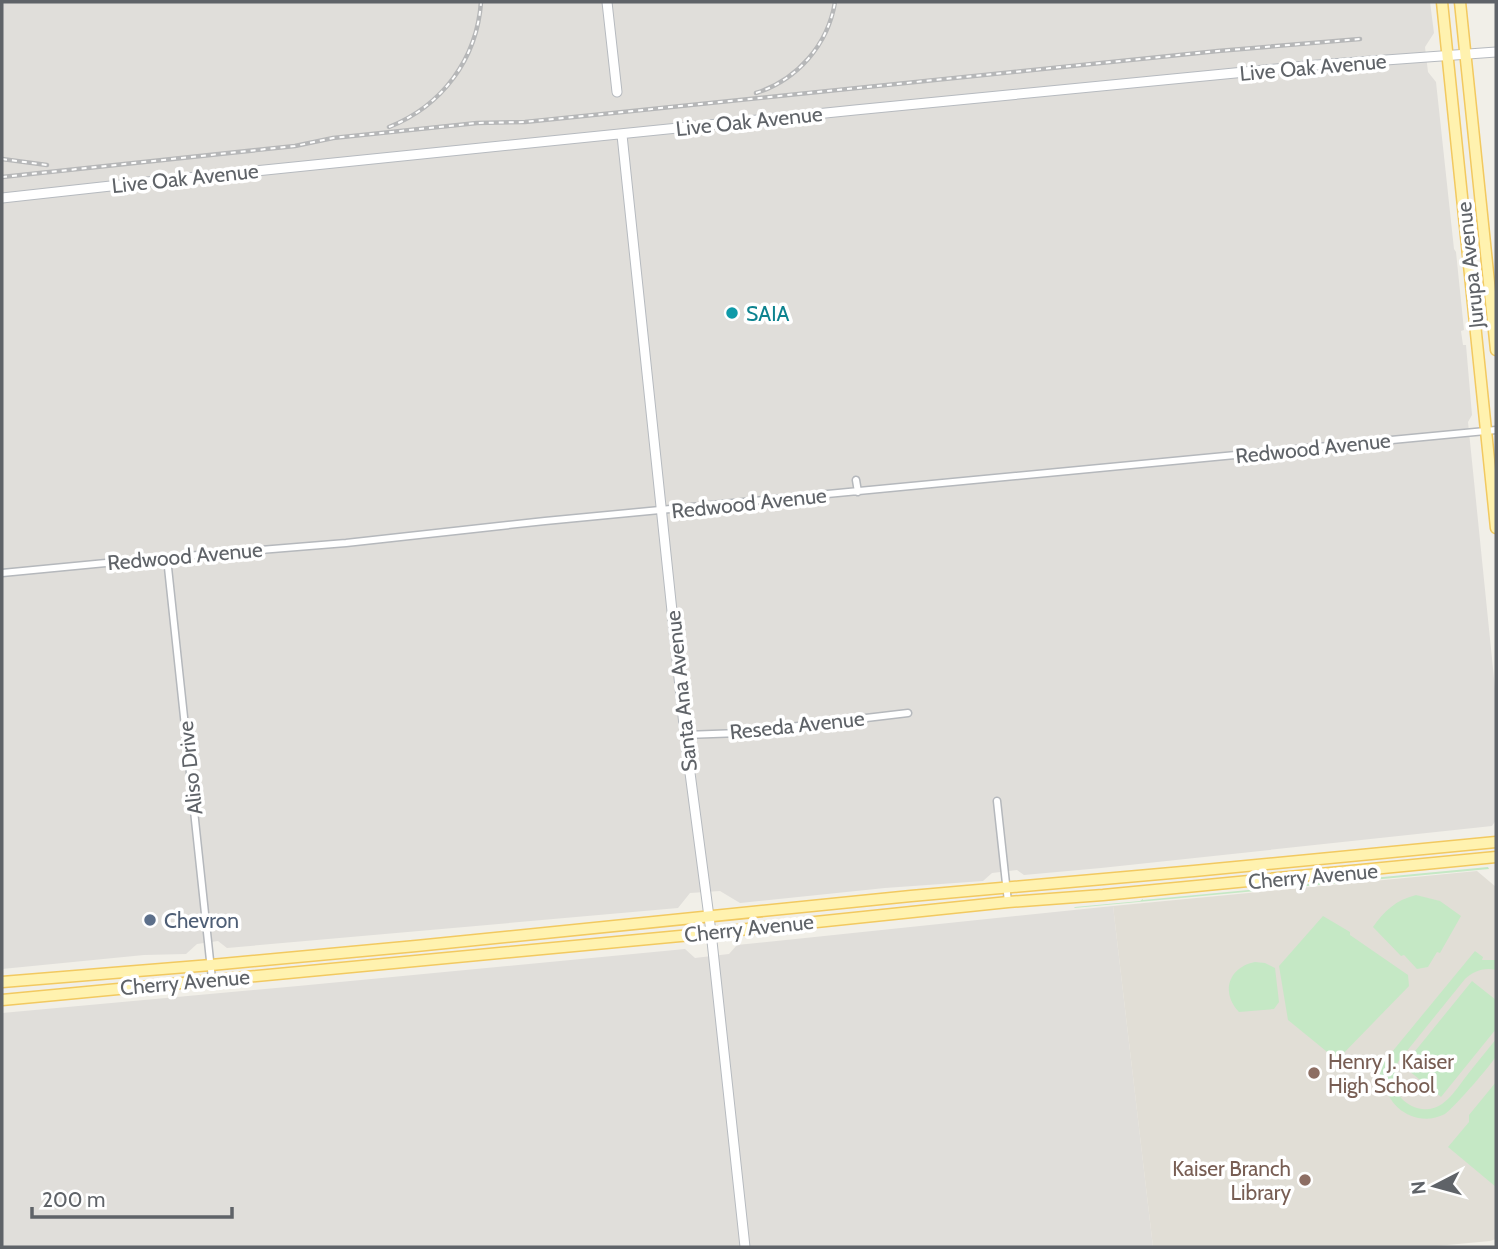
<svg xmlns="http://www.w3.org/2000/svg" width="1498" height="1249" font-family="Cabin,sans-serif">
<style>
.industrial{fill:#e0deda}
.education{fill:#e1ded6}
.green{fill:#c5e8c5}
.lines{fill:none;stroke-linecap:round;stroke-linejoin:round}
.street-casing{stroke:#b5b8bc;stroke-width:9}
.secondary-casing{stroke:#b6babf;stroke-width:11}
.primary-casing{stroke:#f2c960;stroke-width:13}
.street{stroke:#fff;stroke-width:6}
.secondary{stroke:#fff;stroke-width:9}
.primary{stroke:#fff2af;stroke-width:10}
.rail-casing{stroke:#b6b7b8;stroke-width:4.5}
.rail{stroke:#fff;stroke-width:2;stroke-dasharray:5;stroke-linecap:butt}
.culture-dot{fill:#0f9aa8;stroke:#fff;stroke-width:2.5}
.service-dot{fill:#5c6f8a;stroke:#fff;stroke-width:2.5}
.education-dot{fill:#8d6e63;stroke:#fff;stroke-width:2.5}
.labels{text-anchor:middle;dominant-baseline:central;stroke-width:7;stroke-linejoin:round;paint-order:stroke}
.street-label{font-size:21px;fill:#5f6368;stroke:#fff}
.culture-label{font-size:21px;fill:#0d838f;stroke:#fff;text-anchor:start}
.service-label{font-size:21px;fill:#4e5e75;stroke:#fff;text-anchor:start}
.education-label{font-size:21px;fill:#785e54;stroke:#fff;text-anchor:start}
</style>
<rect width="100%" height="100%" fill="#f1efe8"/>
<path class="industrial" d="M2,2H1430L1434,33L1425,47L1428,72L1436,82L1454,249L1456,252L1464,330L1461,331L1463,345H1466L1472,415L1468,422L1496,698V820L1492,826L1101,868L1024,875L1017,870L992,873L983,881L885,888L740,903L720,891L690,893L678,908L227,948L218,941L197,944L186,954L144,955L2,969Z
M1113,906L1153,1247H2V1013L298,986L685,949L695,958L729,954L737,945Z"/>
<path class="education" d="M1477,871L1496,887V1239L1490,1241L1426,1247H1153L1113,906Z"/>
<path class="green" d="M1488,867L1489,869L1074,908L1075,907L1140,901L1143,899V900Z
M1416,895L1440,901L1461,916L1440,953L1437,952L1428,967L1417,969L1404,955L1401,956L1373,927C1384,911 1396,900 1416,895Z
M1323,916L1350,932V935L1408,975L1409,986L1337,1060L1288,1020L1279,966Z
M1475,951L1483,957L1482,960H1496V970C1484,967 1474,971 1465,979L1398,1062C1393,1075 1393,1088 1402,1099C1407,1104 1414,1108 1422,1109C1444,1112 1456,1089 1468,1074C1477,1062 1487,1051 1496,1039C1496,1044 1498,1052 1496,1056C1493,1063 1452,1110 1445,1114C1418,1128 1387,1109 1384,1080L1382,1082L1373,1075Z
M1255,962L1265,963L1275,968L1279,1002L1274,1009L1239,1012C1220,992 1229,967 1255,962Z
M1472,981L1496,1000V1029L1441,1097L1403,1066Z
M1496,1082V1187L1448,1147L1469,1122V1115Z"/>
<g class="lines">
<defs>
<path id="street" d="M856,480L858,492
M167,558L212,979
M2,573L137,560L346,543L545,521L1496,430
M685,735L740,733L908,713
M997,801L1008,902"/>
<path id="secondary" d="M607,2L617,92
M622,135L685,735L711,932L745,1247
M2,198L147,182L855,110L1317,65L1496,52"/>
<path id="primary" d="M1442,2L1496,528
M1460,2L1496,350
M2,982L211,965L416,946L911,896L1194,871L1496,842
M2,1000L691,935L1008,902L1103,895L1496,857"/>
</defs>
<use href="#street" class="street-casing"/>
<use href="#secondary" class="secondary-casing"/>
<use href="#primary" class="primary-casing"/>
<use href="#street" class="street"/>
<use href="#secondary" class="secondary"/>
<use href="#primary" class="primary"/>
<defs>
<path id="rail" d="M756,93C797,80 828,45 835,2
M389,127C442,106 477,59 481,2
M2,159L47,165
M2,177L295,146L333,138L362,135L477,123L525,122L1218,51L1360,39"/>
</defs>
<use href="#rail" class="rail-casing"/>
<use href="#rail" class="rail"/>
</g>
<circle class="culture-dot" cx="732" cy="313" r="7"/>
<circle class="service-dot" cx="150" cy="920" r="7"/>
<g class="education-dot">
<circle cx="1314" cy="1073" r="7"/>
<circle cx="1305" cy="1180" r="7"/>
</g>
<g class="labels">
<g class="street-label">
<text transform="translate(1313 67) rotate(-5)">Live Oak Avenue</text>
<text transform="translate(749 121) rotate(-6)">Live Oak Avenue</text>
<text transform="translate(185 178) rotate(-6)">Live Oak Avenue</text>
<text transform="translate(1470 265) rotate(-96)">Jurupa Avenue</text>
<text transform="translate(1313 448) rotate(-6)">Redwood Avenue</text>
<text transform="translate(749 503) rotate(-6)">Redwood Avenue</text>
<text transform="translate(185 556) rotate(-5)">Redwood Avenue</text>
<text transform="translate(681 691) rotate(-96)">Santa Ana Avenue</text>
<text transform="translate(797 725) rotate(-6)">Reseda Avenue</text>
<text transform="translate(190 768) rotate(-96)">Aliso Drive</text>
<text transform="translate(1313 876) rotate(-5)">Cherry Avenue</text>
<text transform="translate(749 928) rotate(-6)">Cherry Avenue</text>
<text transform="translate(185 982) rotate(-5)">Cherry Avenue</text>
</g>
<g class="culture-label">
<text x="746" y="313">SAIA</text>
</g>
<g class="service-label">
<text x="164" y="920">Chevron</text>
</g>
<g class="education-label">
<text x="1328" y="1061">Henry J. Kaiser<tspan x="1328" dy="24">High School</tspan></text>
<text x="1291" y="1168" text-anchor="end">Kaiser Branch<tspan x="1291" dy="24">Library</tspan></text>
</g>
</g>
<rect width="1498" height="1249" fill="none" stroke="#5f6368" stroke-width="7"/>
<g transform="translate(1435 1186) rotate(264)" stroke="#ffffff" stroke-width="5" paint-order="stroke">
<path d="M0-5L12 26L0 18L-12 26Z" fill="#5f6368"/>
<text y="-10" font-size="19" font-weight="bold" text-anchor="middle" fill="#5f6368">N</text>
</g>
<path d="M32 1207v10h200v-10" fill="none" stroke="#5f6368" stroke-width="3.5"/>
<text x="42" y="1207" font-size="21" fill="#5f6368" stroke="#ffffff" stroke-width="5" paint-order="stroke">200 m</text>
</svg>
